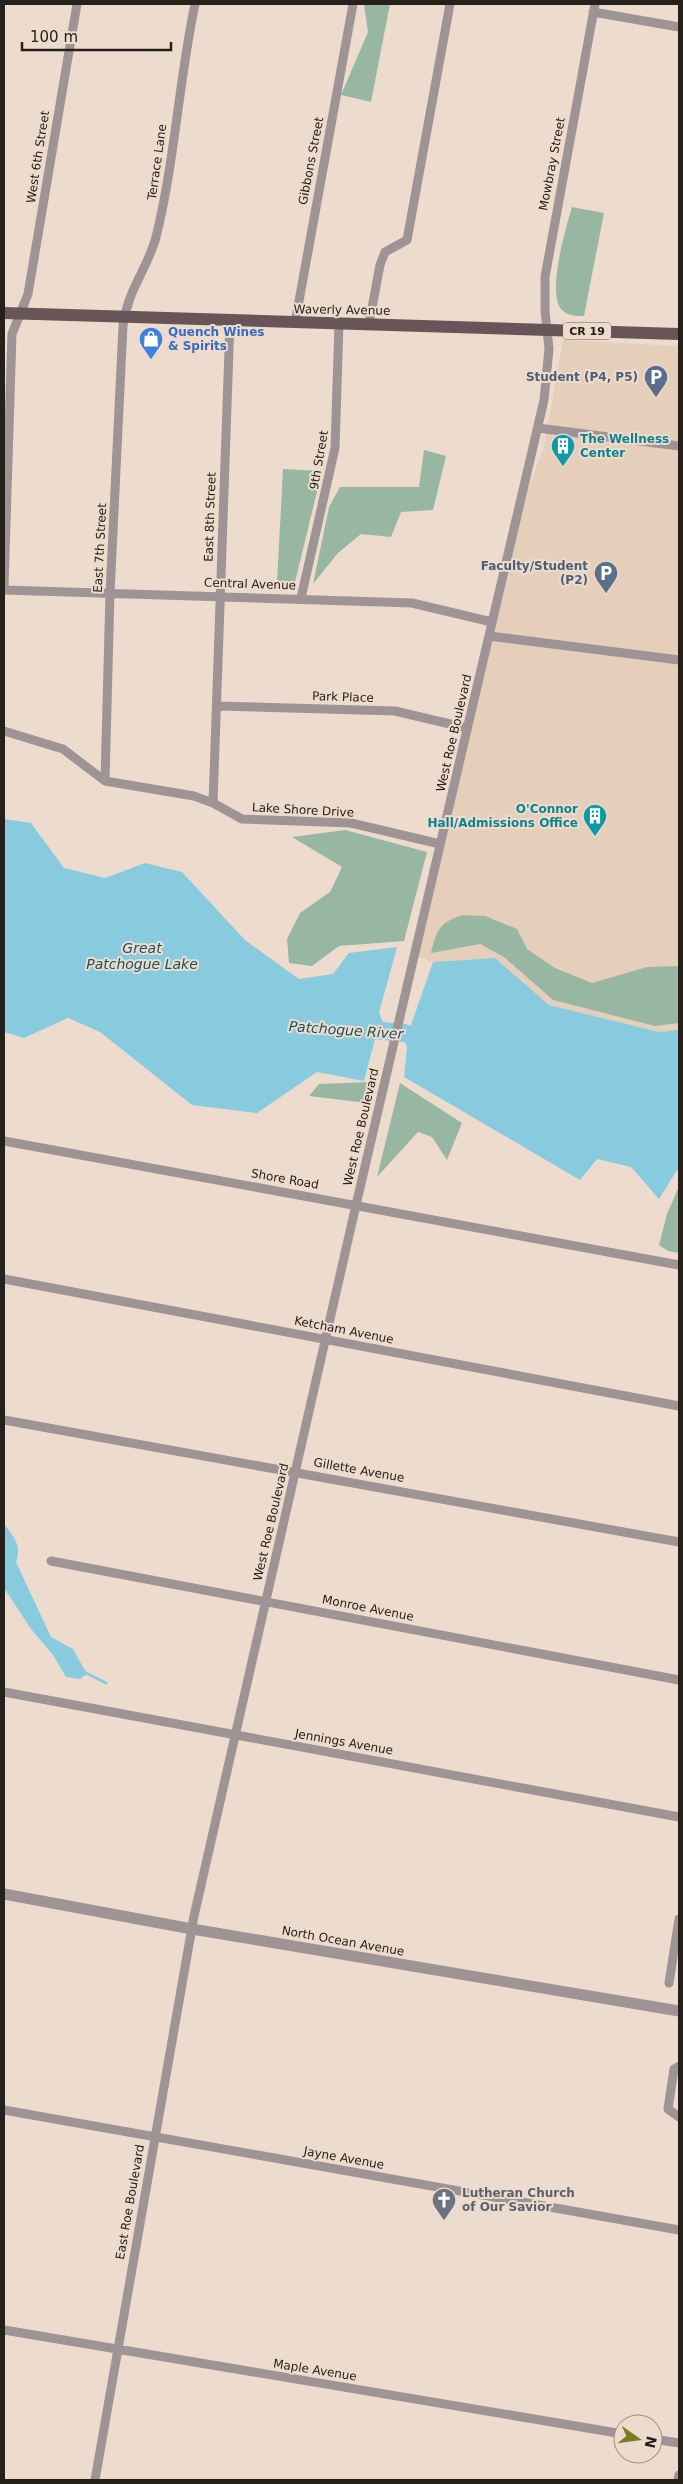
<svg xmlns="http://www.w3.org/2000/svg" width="683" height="2484" font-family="'DejaVu Sans',sans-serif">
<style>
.built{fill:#e5ceba}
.green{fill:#98b7a3}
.water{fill:#88cbde}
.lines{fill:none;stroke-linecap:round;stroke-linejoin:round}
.stream{stroke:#88cbde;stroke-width:3}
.river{stroke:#88cbde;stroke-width:18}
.minor{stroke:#9e9395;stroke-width:9}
.tertiary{stroke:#9e9395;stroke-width:11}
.primary{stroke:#675558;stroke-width:12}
.labels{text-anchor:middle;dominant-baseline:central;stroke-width:4;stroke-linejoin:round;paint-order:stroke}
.shield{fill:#eddccd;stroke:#625850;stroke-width:1}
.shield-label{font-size:11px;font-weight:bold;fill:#26201b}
.street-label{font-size:12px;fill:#26201b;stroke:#eddccd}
.shop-label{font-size:12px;font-weight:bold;fill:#366cbe;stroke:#eddccd;text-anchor:start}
.service-label{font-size:12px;font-weight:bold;fill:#4e5e75;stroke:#eddccd;text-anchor:end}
.culture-label{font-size:12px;font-weight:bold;fill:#0d838f;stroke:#eddccd;text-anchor:start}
.worship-label{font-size:12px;font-weight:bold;fill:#5b616d;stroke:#eddccd;text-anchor:start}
.water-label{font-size:14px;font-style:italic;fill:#19525f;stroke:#eddccd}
</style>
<rect width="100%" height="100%" fill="#eddccd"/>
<path class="built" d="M563,340L679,346V1030L659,1032L549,1005L495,958L433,962L415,956L514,525L544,447Z"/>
<path class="green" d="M364,4H390L371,102L341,95L368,32Z
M572,207L604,213L584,316C575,316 568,316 562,310C546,295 566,227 572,207Z
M424,450L446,456L433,510L401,512L391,537L361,534L338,553L313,584L329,507L340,487H419Z
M283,469L322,471L295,582L277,583Z
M345,830L427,852L404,941L339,946L312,966L289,963L287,939L300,913L330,892L342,867L292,837Z
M462,915L485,916L517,929L527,949L555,968L592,983L647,967L679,966V1023L655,1026L553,1000L504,957L480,944L431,953C437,929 439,923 462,915Z
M370,1082L367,1103L309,1096L319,1084Z
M400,1083L462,1123L447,1160L432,1137L418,1132L377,1177Z
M679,1186V1253L668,1251L659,1245L667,1214Z"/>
<path class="water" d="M4,819L31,823L64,868L105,878L145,863L182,872L245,940L299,979L333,974L349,953L397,947L379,1013L386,1030L375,1039L364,1081L317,1072L257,1113L192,1105L100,1032L68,1018L24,1038L4,1032Z
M495,958L549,1005L659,1032L679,1030V1170H677L659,1199L631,1167L597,1159L580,1180L404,1077L407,1048L404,1033L411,1025L433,962Z
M4,1524C14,1537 22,1545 16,1562L51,1637L73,1649L87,1674L80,1679L66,1677L53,1655L31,1629L4,1588Z"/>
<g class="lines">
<path class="stream" d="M84,1672L106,1683"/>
<path class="river" d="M363,1029L404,1033L425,1040"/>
<path class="minor" d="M593,12L679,27
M295,323L353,4
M369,324L380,265L385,252L407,240L450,4
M538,428L679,446
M4,587L12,334L28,294L77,4
M4,590L412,603L492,622
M301,598L335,448L339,324
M489,636L679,660
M217,706L395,711L467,728
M4,731L63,749L105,781L194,796L213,803L242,819L351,823L440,844
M105,781L110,593L123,326C128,287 150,266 157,233C175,158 179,80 195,4
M213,803L230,321
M4,1141L679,1265
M4,1279L679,1406
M4,1420L679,1542
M51,1561L679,1680
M4,1692L679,1817
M669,1983L679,1919
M679,2066L674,2069L668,2109L679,2117
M4,2110L679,2230
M4,2330L623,2434
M653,2439L679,2443
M95,2480L194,1916L356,1205L544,400L549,349L545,311V277L595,4
M678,2480L679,2475"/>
<path class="tertiary" d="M4,1894L192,1929L679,2011"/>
<path class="primary" d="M4,313L679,334"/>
</g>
<defs>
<symbol id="shop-pin" viewBox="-11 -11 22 30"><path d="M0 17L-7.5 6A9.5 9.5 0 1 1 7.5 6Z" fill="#3f7fe0" stroke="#eddccd"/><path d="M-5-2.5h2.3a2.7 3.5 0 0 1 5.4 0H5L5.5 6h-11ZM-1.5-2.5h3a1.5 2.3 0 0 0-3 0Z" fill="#fff"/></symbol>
<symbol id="parking-pin" viewBox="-11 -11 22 30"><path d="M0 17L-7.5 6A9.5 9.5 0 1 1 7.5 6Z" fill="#5c6f8a" stroke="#eddccd"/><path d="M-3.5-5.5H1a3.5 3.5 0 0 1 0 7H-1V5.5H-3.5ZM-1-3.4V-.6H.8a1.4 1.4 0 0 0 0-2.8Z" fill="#fff"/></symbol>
<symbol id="building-pin" viewBox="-11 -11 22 30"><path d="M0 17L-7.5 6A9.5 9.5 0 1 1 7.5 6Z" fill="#0f9aa8" stroke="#eddccd"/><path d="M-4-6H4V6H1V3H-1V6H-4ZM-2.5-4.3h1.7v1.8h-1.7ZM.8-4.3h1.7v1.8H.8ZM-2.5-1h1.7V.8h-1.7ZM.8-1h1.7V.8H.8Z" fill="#fff"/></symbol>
<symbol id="church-pin" viewBox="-11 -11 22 30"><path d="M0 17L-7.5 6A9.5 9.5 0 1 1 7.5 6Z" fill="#6b7280" stroke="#eddccd"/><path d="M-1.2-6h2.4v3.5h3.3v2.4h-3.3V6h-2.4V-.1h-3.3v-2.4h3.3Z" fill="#fff"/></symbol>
</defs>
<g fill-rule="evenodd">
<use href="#shop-pin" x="137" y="325" width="28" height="38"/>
<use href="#parking-pin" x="642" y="363" width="28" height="38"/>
<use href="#building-pin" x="549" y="432" width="28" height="38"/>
<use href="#parking-pin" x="592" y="559" width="28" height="38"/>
<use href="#building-pin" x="581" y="802" width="28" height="38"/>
<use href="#church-pin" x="430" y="2186" width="28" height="38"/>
</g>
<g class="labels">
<rect class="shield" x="563" y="322.5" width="48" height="17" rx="4"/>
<g class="shield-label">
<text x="587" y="331">CR 19</text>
</g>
<g class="street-label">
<text transform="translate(38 157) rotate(-81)">West 6th Street</text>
<text transform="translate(311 161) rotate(-79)">Gibbons Street</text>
<text transform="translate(157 162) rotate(-82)">Terrace Lane</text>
<text transform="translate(552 164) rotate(-79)">Mowbray Street</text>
<text transform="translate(342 310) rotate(1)">Waverly Avenue</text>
<text transform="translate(319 460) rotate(-80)">9th Street</text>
<text transform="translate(210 517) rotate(-88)">East 8th Street</text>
<text transform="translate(100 548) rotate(-87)">East 7th Street</text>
<text transform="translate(250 584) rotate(2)">Central Avenue</text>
<text transform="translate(343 697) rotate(2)">Park Place</text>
<text transform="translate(454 733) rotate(-77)">West Roe Boulevard</text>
<text transform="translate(303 810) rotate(3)">Lake Shore Drive</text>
<text transform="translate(361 1127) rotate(-77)">West Roe Boulevard</text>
<text transform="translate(285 1179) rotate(10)">Shore Road</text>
<text transform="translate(344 1330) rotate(11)">Ketcham Avenue</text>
<text transform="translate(359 1470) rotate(10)">Gillette Avenue</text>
<text transform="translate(271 1522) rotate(-77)">West Roe Boulevard</text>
<text transform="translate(368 1608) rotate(11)">Monroe Avenue</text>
<text transform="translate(344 1742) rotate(10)">Jennings Avenue</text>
<text transform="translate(343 1941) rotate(10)">North Ocean Avenue</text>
<text transform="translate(344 2158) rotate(10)">Jayne Avenue</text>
<text transform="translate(130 2202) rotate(-80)">East Roe Boulevard</text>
<text transform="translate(315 2370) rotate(9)">Maple Avenue</text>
</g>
<g class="shop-label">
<text x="168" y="332">Quench Wines<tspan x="168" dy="14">&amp; Spirits</tspan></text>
</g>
<g class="service-label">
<text x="638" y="377">Student (P4, P5)</text>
<text x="588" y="566">Faculty/Student<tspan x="588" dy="14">(P2)</tspan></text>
</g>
<g class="culture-label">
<text x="580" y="439">The Wellness<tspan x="580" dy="14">Center</tspan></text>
<text x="578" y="809" text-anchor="end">O'Connor<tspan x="578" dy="14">Hall/Admissions Office</tspan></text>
</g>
<g class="worship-label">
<text x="462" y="2193">Lutheran Church<tspan x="462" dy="14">of Our Savior</tspan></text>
</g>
<g class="water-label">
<text x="142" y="948">Great<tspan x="142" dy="16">Patchogue Lake</tspan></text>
<text transform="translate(346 1030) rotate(4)">Patchogue River</text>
</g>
</g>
<rect width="683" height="2484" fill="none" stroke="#26201b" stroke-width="10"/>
<g transform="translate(638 2439) rotate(104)"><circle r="24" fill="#eddccd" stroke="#9d9186"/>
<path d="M0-4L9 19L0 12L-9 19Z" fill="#7b7b23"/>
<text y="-8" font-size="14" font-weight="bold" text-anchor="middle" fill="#26201b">N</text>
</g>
<path d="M22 42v8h149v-8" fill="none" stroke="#26201b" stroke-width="2.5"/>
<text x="30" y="42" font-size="15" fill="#26201b" stroke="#eddccd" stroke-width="4" paint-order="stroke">100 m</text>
</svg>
